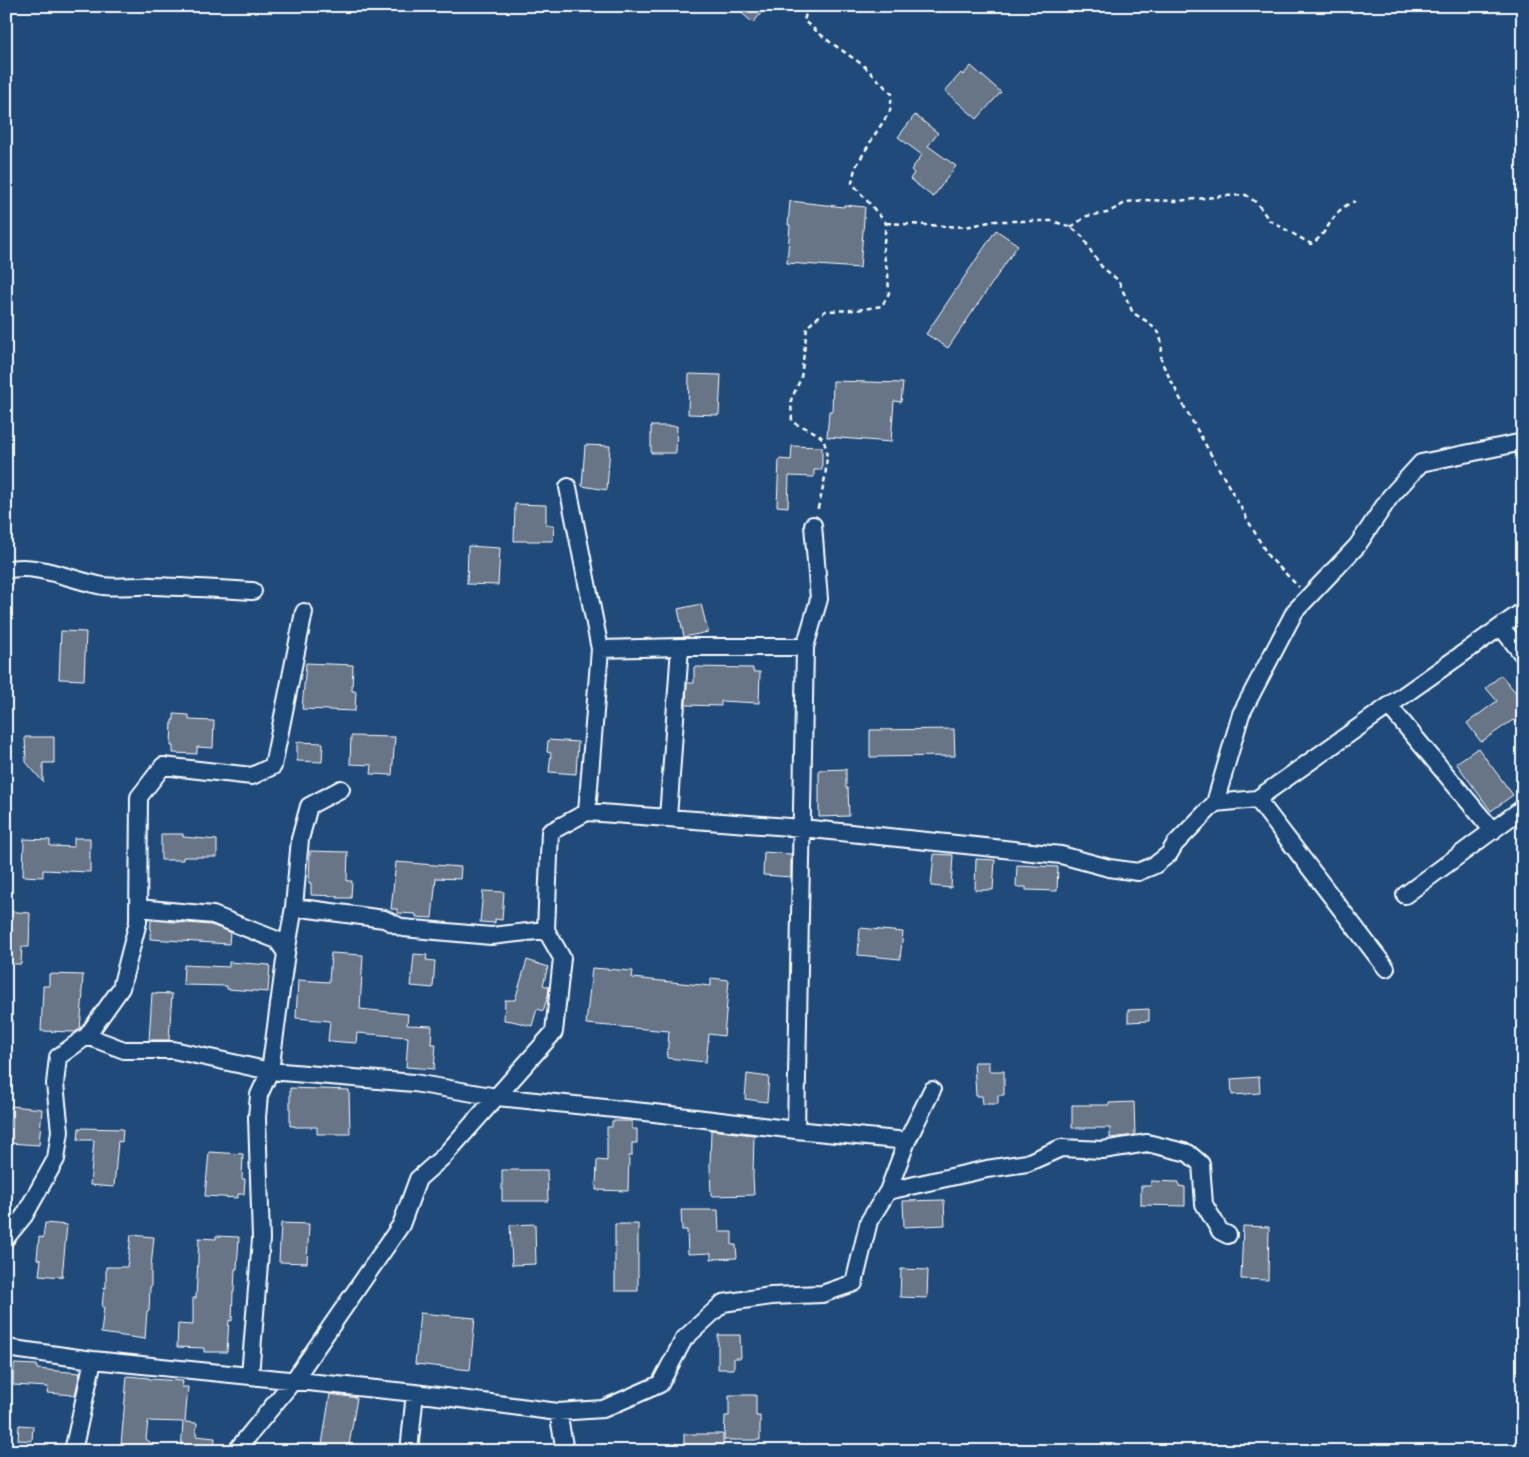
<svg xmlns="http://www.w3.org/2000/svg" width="1529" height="1457" font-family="Sriracha,sans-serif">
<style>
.building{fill:#687587;stroke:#fff}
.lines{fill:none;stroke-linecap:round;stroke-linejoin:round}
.minor-casing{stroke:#fff;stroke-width:20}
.path{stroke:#fff;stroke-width:2.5;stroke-dasharray:5 4;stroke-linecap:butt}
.minor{stroke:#1f4a7a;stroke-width:16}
</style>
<rect width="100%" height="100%" fill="#1f4a7a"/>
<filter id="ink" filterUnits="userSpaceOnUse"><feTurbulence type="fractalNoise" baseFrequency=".02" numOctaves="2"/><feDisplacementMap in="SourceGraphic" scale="10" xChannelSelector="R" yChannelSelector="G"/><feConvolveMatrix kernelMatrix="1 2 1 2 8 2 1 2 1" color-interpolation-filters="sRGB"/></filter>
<g filter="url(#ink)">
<path class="building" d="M734,6H767L753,23Z
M971,66L1001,92L977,119L945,91L961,73L963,75Z
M915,115L938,133L928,146L956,166L933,197L910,179L914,173L911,170L922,155L898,137Z
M790,201L844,207V205L865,207L860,268L787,263L790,225H788Z
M996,230L1018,245L948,348L926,334Z
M689,374L721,375L719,415L688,414Z
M833,381L903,383L901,402L894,401L891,442L827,437L829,411H832Z
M651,426H677L676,453H651Z
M585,445L610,446L607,490L582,486Z
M792,446L822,447V470H814V477L789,476L788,507L777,506L779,459L791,460Z
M515,504L546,505V525H554L553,541H514Z
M468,546L500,548L498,585L467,584Z
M701,604L708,632L684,637L678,609Z
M61,631L86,632L84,680L59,679Z
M306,663L353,665L352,691H356L355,711L302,709Z
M694,667L753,668V672H760L759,703L721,701V706L686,705L687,683H694Z
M1501,675L1523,701V717L1516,723L1513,720L1481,742L1467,723L1497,701L1486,688Z
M174,714L189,715V720L214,721L213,748L197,747V754L173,753V746H171L172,720H174Z
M954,729L955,756L870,757V730Z
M351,736L395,737L392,775L371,774L372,765L350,764Z
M25,737H54V763H43V782L26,762Z
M548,740L578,742L576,774L549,772L551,753L547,752Z
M297,742L323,743L322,762L297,761Z
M1478,748L1513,795L1491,811L1456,763Z
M846,769V788H848L849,816L819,817V770Z
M161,834H183V837L217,840V857H183V860H161Z
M74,838H90V872L43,870V877L23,876L24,839L50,840V846L74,847Z
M310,851L348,852L347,881H352L351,898H337V896L311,895V883H309Z
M764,852L791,854V877L763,875Z
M934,854L953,855L951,888L931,886Z
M976,859L995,860L993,890H975Z
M396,862L461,867L460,879L436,878L432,918L416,917V914L397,913V909H391Z
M1017,865L1058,867L1057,891L1026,890V887H1016Z
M483,891L504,892L502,920L495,919V923L480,922Z
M6,911L30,913L29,947H22L21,964H6Z
M151,920L211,925L230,932L229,944L150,939Z
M860,928L903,932L900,959L858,955Z
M331,953L363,955L360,1009L408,1014L407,1025L432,1026L431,1044H436L434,1069L406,1067L408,1037L357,1033L356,1043L328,1041L330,1021L296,1018L298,980L329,982Z
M414,954L427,955L426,960L435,961L433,988L411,986Z
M527,960L548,967L543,985L549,987L548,996L543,1011L537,1009L532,1026L512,1021L504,1020L505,1000H515Z
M229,962L270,965L268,992L227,989V986L183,985L184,965L229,967Z
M592,968L633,971L632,978L711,986V978L729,980L724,1036L709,1034L706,1062L667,1058L669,1031L586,1024Z
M49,974L83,975L82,993H83L80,1029L75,1032L41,1031L43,989V986H49Z
M152,993L172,994L169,1040H149Z
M1149,1009V1021L1128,1022V1010Z
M974,1062H989V1071H1004V1095H998V1104H983L982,1096H976Z
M747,1074L769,1077L767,1102L745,1099Z
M1259,1077L1260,1093L1232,1095L1231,1079Z
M290,1088L349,1090L350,1134H317V1127H295V1126H290Z
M1134,1102L1135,1135L1110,1138V1128H1072V1105H1109V1103Z
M11,1106L42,1109L39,1145L8,1143Z
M612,1121H632V1129H637V1143H632V1156H629L628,1191L596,1190L597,1160L607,1161V1127H612Z
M79,1128L123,1129L122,1142L118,1141L114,1187L90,1185L94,1140H78Z
M711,1130L754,1135L753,1176L754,1195L711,1196L710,1166Z
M209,1152L243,1154L242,1179H245L244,1194H238V1198L205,1196Z
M502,1170H547L548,1201H502Z
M1151,1181L1179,1182V1186L1185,1187V1206L1141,1205V1186H1151Z
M944,1200L945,1225L904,1227L903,1201Z
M681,1210H718L719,1232H732V1245H736L737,1258L711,1259V1253L688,1254L687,1230H682Z
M45,1223L67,1225L62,1277L39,1275L41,1260L37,1259L39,1237L43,1238Z
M281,1223L309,1224L307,1263L279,1262Z
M535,1224L536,1264L512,1265L510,1225Z
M615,1224H638V1291H615Z
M1243,1226L1269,1227L1268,1280L1241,1279Z
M131,1235L154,1237L151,1267V1287H150L149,1311H147L145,1339L101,1333L104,1307H102L104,1287L106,1288V1267H127Z
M216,1236L239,1237L237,1269H235L234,1292H233L232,1321L229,1320L227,1352H204V1348L177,1347L178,1324L193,1325V1298H196L199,1238L216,1239Z
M901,1269L928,1270L927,1298L900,1297Z
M420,1313L475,1318L470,1370L415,1364Z
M718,1335H740L741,1358H734V1369H718Z
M14,1364L37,1365V1369L80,1373L75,1395L47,1393L48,1387L13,1385Z
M127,1376L149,1378V1379L183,1381L182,1387H188L185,1422L197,1423L196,1436L215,1438L214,1451H181L183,1422L148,1421L146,1439L159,1449L121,1445Z
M330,1394L357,1398L348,1451H321Z
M729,1395H756V1416H760V1440H724L725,1416H729Z
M19,1425L33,1426L32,1441L18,1440Z
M684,1434H723V1451H684Z"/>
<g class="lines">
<defs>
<path id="minor" d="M568,487L600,649L587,812
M6,570C37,562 73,581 103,586C119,588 137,585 153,586C186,587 219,589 253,591
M1501,627L1523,655
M600,649L680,647H805
M1389,706L1493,831
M1257,799L1386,968
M1215,803L1241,714L1295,611L1357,546L1390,497L1421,463L1523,442
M668,818L680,647
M1405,895L1523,808
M294,907L300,839L309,806L341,789
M138,908L213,915L277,940L286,953L270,1071L259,1095L257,1117L261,1239L250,1376
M286,953L294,907L384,919L403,928L491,936L546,930
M87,1036L124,1050H173L270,1071L414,1083L497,1097L654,1113L796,1130L907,1141
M796,1130L805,647L819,599L813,525
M888,1191L987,1169L1027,1163L1061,1148L1103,1150L1147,1143L1188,1153L1201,1164L1204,1204L1220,1231L1228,1235
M6,1238L24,1216L56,1159L60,1131L55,1084L58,1057L87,1036L121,988L138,922L139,797L163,766L252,776L273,766L304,612
M6,1348L93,1360L415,1393L558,1412L603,1409L660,1384L684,1339L723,1303L771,1296L822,1294L854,1283L869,1221L888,1191L907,1141L932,1090
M558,1412L565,1451
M73,1451L93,1360
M236,1451L294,1380L401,1225L418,1179L444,1156L554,1032L562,958L546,930L550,832L587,812L802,828L1061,855L1109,868L1138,872L1155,865L1169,854L1175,844L1215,803L1257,799L1523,611
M409,1451L415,1393"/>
</defs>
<use href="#minor" class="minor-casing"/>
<path class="path" d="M808,6L804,21L830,42L863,65L892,94L890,111L874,136L855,168L852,183L886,223L883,251L888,274L889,293L882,306L857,310L825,311L807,327L801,378L791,400L792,422C800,426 813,430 820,436C834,448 822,495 817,511
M886,223L966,227L994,221H1052L1071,227L1083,237L1090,250L1102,267L1118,280L1133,313L1148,322L1159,333L1162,344L1161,361L1186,410L1268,556L1299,587
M1071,227L1087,216L1107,213L1127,202L1144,200L1178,201L1223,196L1246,195L1257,203L1269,220L1311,244C1327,235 1330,217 1344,207C1347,204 1352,203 1355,201"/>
<use href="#minor" class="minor"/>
</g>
</g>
<rect width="1529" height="1457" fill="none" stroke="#1f4a7a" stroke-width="25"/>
<rect x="12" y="12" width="1504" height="1432" fill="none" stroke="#fff" stroke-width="2" filter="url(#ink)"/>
</svg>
